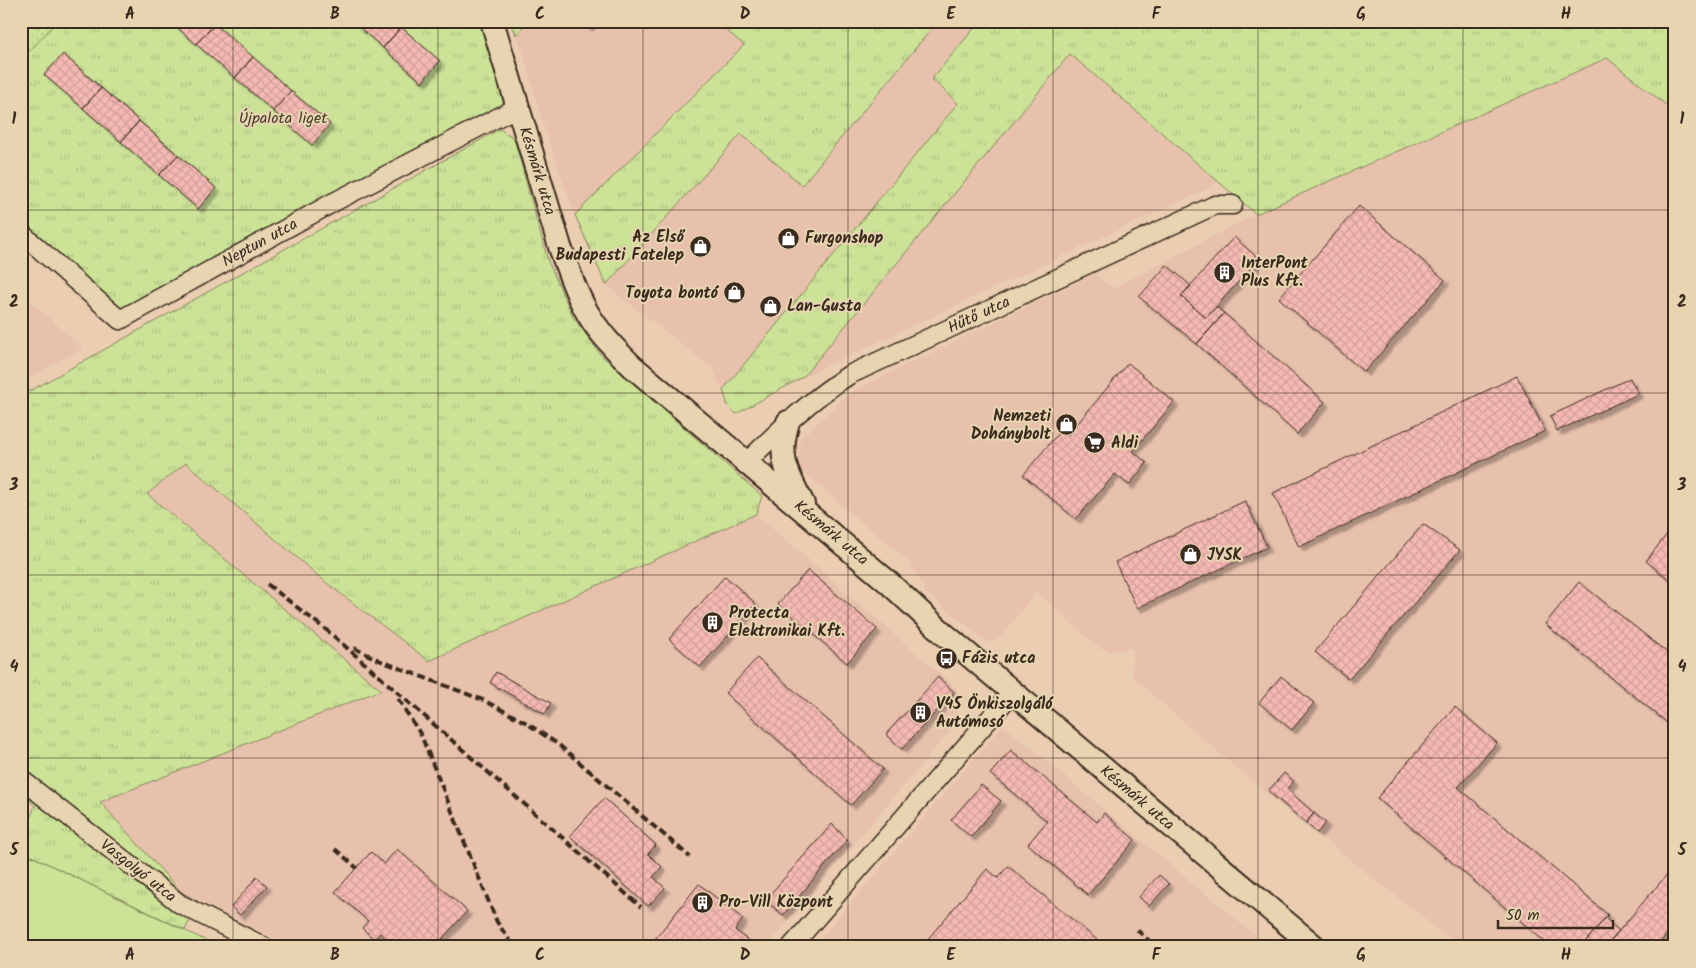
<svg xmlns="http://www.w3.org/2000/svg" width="1696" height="968" font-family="Kalam,sans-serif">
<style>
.built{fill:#e7c1ac}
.grass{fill:url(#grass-tufts);stroke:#83865a;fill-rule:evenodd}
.garden{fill:url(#garden-dots);stroke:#83865a}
.pitch{fill:#cbe297;stroke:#83865a}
.building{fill:url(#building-cross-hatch);stroke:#3b2a1e;filter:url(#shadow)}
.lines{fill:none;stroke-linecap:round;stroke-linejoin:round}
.minor-casing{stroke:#3b2a1e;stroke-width:21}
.tertiary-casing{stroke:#3b2a1e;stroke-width:26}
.minor{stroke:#e7d5b2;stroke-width:18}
.tertiary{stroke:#e7d5b2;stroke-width:22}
.rail{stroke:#3b2a1e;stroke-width:4;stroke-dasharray:8 4;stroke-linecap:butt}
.grid{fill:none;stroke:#3b2a1e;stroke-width:1;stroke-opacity:0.55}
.labels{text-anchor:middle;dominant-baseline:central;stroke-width:4;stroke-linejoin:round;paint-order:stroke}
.park-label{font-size:16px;fill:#493c2a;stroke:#e7d5b2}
.street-label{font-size:16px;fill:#3b2a1e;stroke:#e7d5b2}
.poi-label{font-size:16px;font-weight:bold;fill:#3b2a1e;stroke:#e7d5b2;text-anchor:start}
.neatline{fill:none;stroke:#3b2a1e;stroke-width:2}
.grid-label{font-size:16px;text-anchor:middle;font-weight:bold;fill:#3b2a1e}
</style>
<defs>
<pattern id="grass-tufts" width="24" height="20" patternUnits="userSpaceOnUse" patternTransform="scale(1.25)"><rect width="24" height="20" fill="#cbe297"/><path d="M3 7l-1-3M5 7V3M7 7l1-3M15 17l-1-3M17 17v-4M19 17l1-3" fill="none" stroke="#afc282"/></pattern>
<pattern id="garden-dots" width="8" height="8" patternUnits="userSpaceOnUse" patternTransform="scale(1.25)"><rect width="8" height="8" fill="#cbe297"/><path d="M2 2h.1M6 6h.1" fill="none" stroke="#afc282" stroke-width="1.8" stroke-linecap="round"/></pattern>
<pattern id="building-cross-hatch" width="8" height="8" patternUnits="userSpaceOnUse" patternTransform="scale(1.25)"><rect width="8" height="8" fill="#f5b9b3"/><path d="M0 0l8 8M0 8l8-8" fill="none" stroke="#d39f9a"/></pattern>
<filter id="shadow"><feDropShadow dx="4.5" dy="4.5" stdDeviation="1" flood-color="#0004"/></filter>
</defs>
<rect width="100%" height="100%" fill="#ebcdb2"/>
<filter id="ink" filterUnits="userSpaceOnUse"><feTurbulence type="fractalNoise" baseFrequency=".02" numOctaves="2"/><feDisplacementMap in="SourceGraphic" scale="10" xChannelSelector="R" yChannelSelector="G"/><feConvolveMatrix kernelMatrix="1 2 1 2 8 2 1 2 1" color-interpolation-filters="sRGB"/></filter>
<g filter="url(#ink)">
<path class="built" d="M514,21H715L744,45L575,215L544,127Z
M938,21H980L933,79L958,103L723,390L712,368L606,285L741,133L802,185Z
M1070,53L1219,183L803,377Z
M1607,58L1675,112V947H1460L1255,784L1132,677L1133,648L1111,651L1099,648L1036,591L1000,638L989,643L926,593L911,564L800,469L798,447L801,438L838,403L856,389L1095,274L1112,289L1256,214Z
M21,293L83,348L21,382Z
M186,463L328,584L428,661L756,514L957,689V723L766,947H292L181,892L100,802L381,690L146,494Z
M1003,725L1269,947H813Z"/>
<path class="grass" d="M21,21H492L518,107L120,320L21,233ZM63,54L216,188L198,209L45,75Z
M511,21H528L516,35Z
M715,21H938L802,185L741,134L606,285L575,215L744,45Z
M980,21H1675V112L1607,58L1256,214L1070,54L803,377L736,414L728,406L723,390L958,103L932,79Z
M500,129L514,138L548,261L573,317L601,355L762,496L756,514L429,661L328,584L186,463L147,494L381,690L100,802L181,892L199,902L185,930L21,851V842L35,806L21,793V396Z"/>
<path class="garden" d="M21,21H45L52,27L21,60Z"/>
<path class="pitch" d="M21,851L219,947H21Z"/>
<path class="building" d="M170,21H212L215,24L196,44Z
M352,21H394L401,27L383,48Z
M581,21H593L588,27Z
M215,24L253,57L235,78L196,44Z
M401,27L440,61L422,82L383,48Z
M63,54L101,88L83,108L44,75Z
M253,57L291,91L273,111L235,78Z
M101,88L139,121L121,142L83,108Z
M291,91L330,124L312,145L273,111Z
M139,121L178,155L159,175L121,142Z
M178,155L216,188L198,209L159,175Z
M1359,206L1445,280L1364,372L1279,298Z
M1234,237L1259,259L1206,318L1181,296Z
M1167,265L1191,286L1181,296L1206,318L1216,307L1224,313L1197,344L1139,297Z
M1224,313L1325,402L1297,434L1197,344Z
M1128,363L1174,402L1133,451L1147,463L1129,485L1115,474L1076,519L1023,475L1061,430L1068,435Z
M1517,376L1545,431L1299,547L1273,493Z
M1630,378L1638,394L1557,431L1550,416Z
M1245,501L1267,547L1137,608L1115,562Z
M1423,524L1460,550L1349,679L1315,652Z
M1675,524V584L1646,561Z
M808,570L877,629L847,663L778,604Z
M725,576L756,604L700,667L669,639Z
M1579,582L1675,659V729L1545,624Z
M757,658L883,769L851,805L725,693Z
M496,672L551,703L545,714L490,683Z
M1281,676L1314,703L1292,730L1259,703Z
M938,677L954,692L902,749L886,734Z
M1455,707L1497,743L1458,787L1608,915L1581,947H1551L1377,798Z
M1011,750L1097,822L1104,813L1135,840L1088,895L1028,844L1047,821L990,774Z
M1284,773L1294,781L1287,789L1314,813L1306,823L1268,791Z
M981,785L1001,801L971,837L951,820Z
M604,798L656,845L648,854L662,867L653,877L665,888L648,906L570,836Z
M1314,813L1326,823L1317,833L1306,823Z
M832,824L847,840L783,915L765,900Z
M397,849L467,911L435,947H396L380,933L374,939L362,928L368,921L335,892L371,852L384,864Z
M1675,865V925L1656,947H1605Z
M1008,866L1097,940L1091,947H921L987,869L998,878Z
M1159,875L1169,884L1149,906L1139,897Z
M257,877L267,886L240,915L231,907Z
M699,884L743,919L735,930L756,947H664L655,939Z
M1605,918L1619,931L1605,947H1581Z"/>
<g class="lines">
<defs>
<path id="minor" d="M21,233L120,320L334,202L518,107
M747,462C779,430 811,399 849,375L1215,205H1233
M21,779L180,904L265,947
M791,947L1012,693"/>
<path id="tertiary" d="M492,21L560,247C568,269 575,292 587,312C599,333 615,349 632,366L888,582L944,634L1315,947
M788,422C777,458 787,473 803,504"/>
</defs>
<use href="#minor" class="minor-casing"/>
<use href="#tertiary" class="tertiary-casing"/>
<use href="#minor" class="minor"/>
<use href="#tertiary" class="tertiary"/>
<path class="rail" d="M267,584L329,632L641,907
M354,648L381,661L483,700L525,722L559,745L690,857
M398,699L421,735L490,905L497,922L514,947
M335,849L357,868
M1137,930L1156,947
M441,940L449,947
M1097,944L1100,947"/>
</g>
</g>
<path class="grid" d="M233,21V947M438,21V947M643,21V947M848,21V947M1053,21V947M1258,21V947M1463,21V947M21,210H1675M21,393H1675M21,575H1675M21,758H1675"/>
<defs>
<symbol id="shop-disc" viewBox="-11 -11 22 22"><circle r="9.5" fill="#3b2a1e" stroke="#e7d5b2"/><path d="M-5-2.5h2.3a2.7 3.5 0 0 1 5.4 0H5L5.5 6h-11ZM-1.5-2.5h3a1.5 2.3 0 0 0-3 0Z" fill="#fff"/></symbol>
<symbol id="building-disc" viewBox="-11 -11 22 22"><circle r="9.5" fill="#3b2a1e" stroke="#e7d5b2"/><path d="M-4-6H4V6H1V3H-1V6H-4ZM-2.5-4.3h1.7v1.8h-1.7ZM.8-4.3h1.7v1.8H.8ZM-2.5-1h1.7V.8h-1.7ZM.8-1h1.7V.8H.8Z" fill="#fff"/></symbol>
<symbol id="supermarket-disc" viewBox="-11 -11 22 22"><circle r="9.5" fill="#3b2a1e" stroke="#e7d5b2"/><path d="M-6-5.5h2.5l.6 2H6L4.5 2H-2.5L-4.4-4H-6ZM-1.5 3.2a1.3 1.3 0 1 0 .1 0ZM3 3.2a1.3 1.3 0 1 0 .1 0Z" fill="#fff"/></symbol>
<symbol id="bus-disc" viewBox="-11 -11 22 22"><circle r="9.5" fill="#3b2a1e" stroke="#e7d5b2"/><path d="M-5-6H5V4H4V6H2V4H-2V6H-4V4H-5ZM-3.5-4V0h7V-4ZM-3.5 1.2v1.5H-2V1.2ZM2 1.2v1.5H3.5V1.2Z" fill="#fff"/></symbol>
</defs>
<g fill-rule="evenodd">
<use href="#shop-disc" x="776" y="226" width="25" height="25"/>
<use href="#shop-disc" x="688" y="234" width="25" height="25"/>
<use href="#building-disc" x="1212" y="260" width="25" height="25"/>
<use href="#shop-disc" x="722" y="280" width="25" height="25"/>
<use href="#shop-disc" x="758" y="294" width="25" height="25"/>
<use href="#shop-disc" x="1054" y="412" width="25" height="25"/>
<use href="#supermarket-disc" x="1082" y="430" width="25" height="25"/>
<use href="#shop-disc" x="1178" y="542" width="25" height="25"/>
<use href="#building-disc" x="700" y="610" width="25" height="25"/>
<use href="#bus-disc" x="934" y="646" width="25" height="25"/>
<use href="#building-disc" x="908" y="700" width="25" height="25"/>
<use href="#building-disc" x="690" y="890" width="25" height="25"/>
</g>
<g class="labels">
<g class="park-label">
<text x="283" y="118">Újpalota liget</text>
</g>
<g class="street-label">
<text transform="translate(537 171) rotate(73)">Késmárk utca</text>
<text transform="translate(260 243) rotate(-29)">Neptun utca</text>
<text transform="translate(979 315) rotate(-25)">Hűtő utca</text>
<text transform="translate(831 533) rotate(40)">Késmárk utca</text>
<text transform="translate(1137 798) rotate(40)">Késmárk utca</text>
<text transform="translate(138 871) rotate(38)">Vasgolyó utca</text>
</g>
<g class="poi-label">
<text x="684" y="237" text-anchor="end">Az Első<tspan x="684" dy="18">Budapesti Fatelep</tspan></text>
<text x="805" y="238">Furgonshop</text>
<text x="1241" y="263">InterPont<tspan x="1241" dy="18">Plus Kft.</tspan></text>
<text x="718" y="293" text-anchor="end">Toyota bontó</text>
<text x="787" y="306">Lan-Gusta</text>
<text x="1051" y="416" text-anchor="end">Nemzeti<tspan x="1051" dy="18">Dohánybolt</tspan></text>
<text x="1111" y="443">Aldi</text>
<text x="1207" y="555">JYSK</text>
<text x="729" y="613">Protecta<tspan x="729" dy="18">Elektronikai Kft.</tspan></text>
<text x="962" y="658">Fázis utca</text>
<text x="936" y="704">V45 Önkiszolgáló<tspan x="936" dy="18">Autómosó</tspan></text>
<text x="719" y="902">Pro-Vill Központ</text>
</g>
</g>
<rect width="1696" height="968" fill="none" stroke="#e7d5b2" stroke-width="55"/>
<path d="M1498 920v8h115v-8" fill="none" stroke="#3b2a1e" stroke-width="2.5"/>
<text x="1506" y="920" font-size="15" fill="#3b2a1e" stroke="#e7d5b2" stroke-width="4" paint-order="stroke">50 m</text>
<rect x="28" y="28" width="1640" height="912" class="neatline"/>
<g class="grid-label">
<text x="130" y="19">A</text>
<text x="335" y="19">B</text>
<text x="540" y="19">C</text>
<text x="745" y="19">D</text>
<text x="951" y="19">E</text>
<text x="1156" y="19">F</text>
<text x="1361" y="19">G</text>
<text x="1566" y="19">H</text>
<text x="14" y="124">1</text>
<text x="1682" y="124">1</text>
<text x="14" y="307">2</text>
<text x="1682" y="307">2</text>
<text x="14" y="490">3</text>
<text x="1682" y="490">3</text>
<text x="14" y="672">4</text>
<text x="1682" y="672">4</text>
<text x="14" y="855">5</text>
<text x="1682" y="855">5</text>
<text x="130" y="960">A</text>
<text x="335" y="960">B</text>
<text x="540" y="960">C</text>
<text x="745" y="960">D</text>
<text x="951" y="960">E</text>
<text x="1156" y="960">F</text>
<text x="1361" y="960">G</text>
<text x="1566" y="960">H</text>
</g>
</svg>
